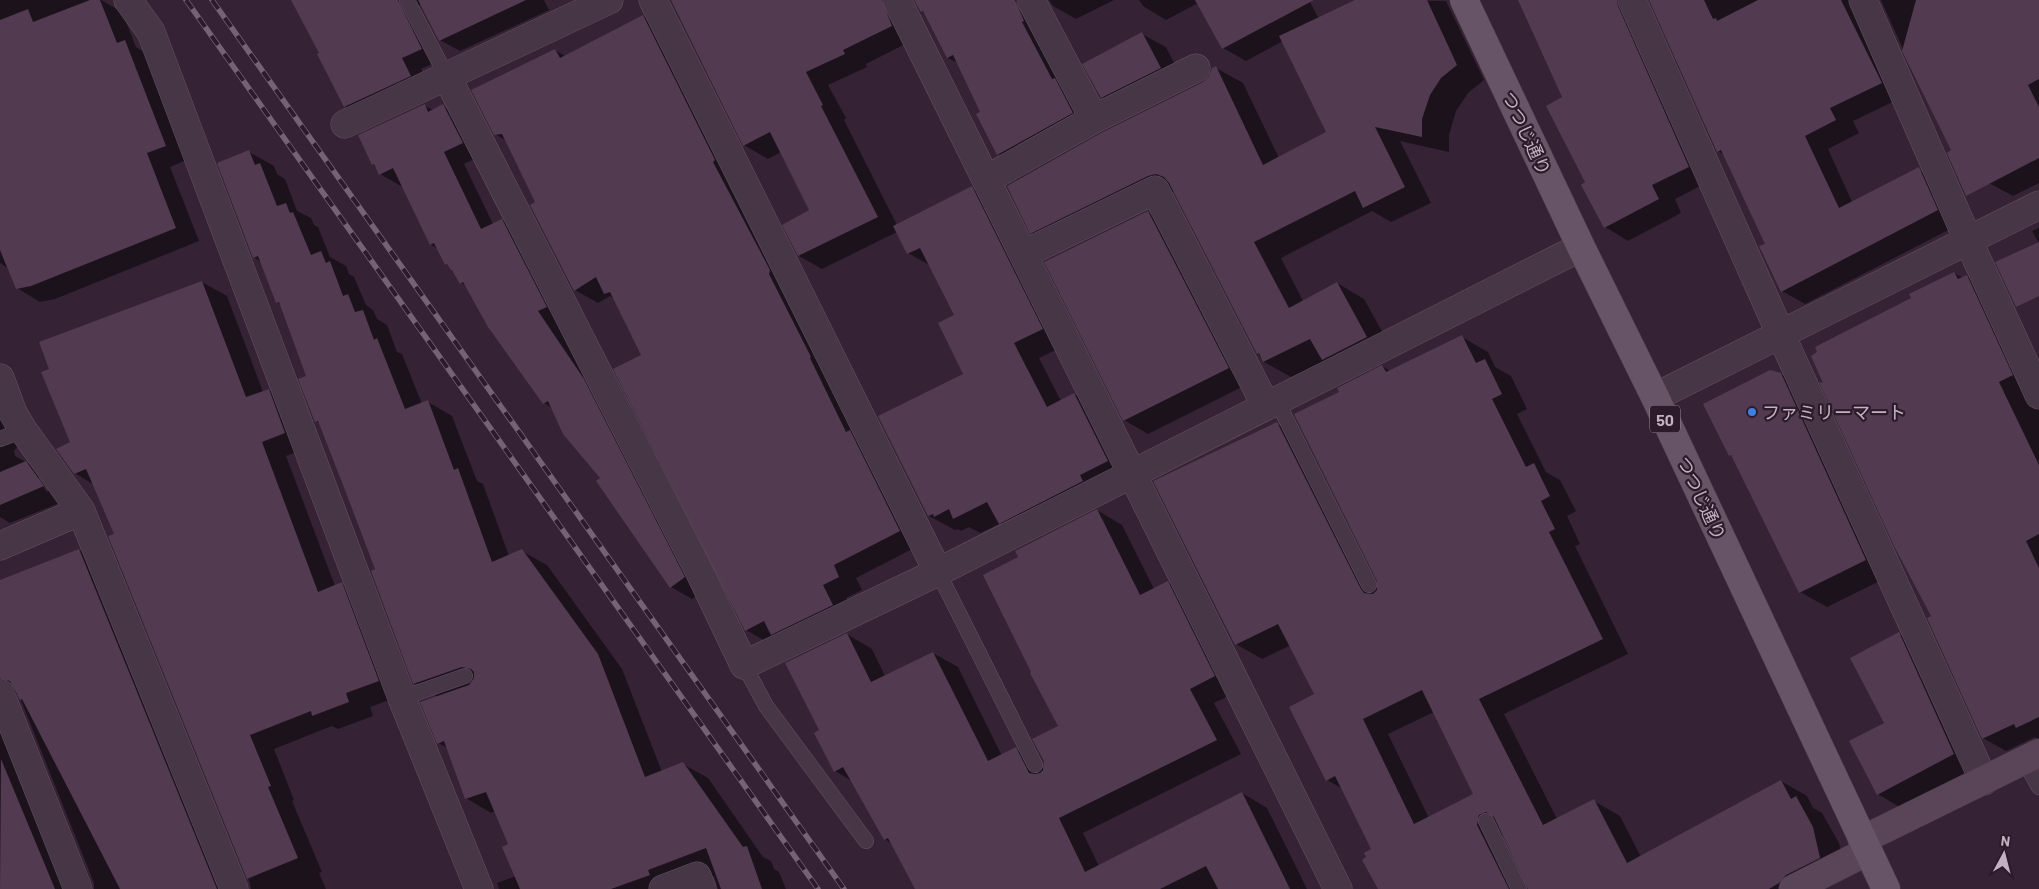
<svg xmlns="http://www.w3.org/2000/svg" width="2039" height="889" font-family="Barlow,'Noto Sans JP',sans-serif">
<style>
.shadow{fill:#0007;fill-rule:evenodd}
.building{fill:#523a51;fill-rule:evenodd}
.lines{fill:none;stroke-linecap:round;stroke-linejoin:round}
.lane-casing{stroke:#655364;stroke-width:16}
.street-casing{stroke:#655364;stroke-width:29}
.secondary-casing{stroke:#503f4f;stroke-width:29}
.primary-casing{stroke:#503f4f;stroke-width:29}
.lane{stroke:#473646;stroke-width:15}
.street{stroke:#473646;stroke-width:28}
.secondary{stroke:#5a4457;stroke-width:28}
.primary{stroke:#675466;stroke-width:28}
.rail-casing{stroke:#766175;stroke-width:5.5}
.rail{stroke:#2c1b2a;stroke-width:4;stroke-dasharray:11;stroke-linecap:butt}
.shop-dot{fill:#3f7fe0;stroke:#2c1b2a;stroke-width:2}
.labels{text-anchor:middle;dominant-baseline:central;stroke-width:4.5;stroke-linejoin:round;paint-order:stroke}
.shield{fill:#2c1b2a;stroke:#968394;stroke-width:1}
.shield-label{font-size:16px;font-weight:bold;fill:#c3b0c2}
.street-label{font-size:18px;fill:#c3b0c2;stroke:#2c1b2a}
.poi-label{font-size:18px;fill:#c3b0c2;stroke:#2c1b2a;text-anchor:start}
</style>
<rect width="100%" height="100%" fill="#362235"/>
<path class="shadow" d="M0,0H101L122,12L136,47L149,55L189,159L170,167L199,241L55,299L40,302L17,288L8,268L0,263Z
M293,0H544L549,10L460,51L440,40L421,4L418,7L441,60L421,69L430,87L365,118L345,106L321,54Z
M672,0H911L915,39L866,64L867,67L828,85L846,118L844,120L897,225L972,188L998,203L1068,344L1039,358L1061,401L1074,394L1100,409L1133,476L1026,538L1001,523L980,533L969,527L961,531L958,529L955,530L929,516L965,374L956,316L931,266L908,253L897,232L822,269L799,256L784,225L810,210L781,152L768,159L744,145Z
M915,0H1047L1096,126L1022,168L998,154L978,115L982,113L958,63L948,58L926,14L921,11Z
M1049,0H1114L1076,19L1053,6Z
M1139,0H1309L1319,19L1358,0L1446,1L1484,80L1468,93L1456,111L1449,135V152L1400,141L1431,203L1391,222L1372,211L1281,258L1303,301L1337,283L1364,299L1394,353L1350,375L1325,361L1291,377L1264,362L1258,353L1175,191L1058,248L1031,233L1204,83L1216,68L1243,83L1279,158L1327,133L1283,41L1246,61L1223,48L1198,3L1166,20L1143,6Z
M1519,0H1647L1642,4L1712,180L1675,199L1681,213L1628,241L1605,227L1587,183L1564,98Z
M1650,0H1878L1873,4L1905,96L1853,121L1859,133L1828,149L1852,202L1917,169L1941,183L1960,224L1805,304L1782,291L1767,244L1726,156L1718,151Z
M1881,0H2039V183L2013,196L1989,183L1912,69Z
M643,16L666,29L922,544L856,578L862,590L846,598L856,618L769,643L746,630L643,356L615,299L610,296L598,303L575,290L537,202L507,141L495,134L555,50L565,56Z
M1142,34L1166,47L1184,82L1125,111L1102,97Z
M424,105L434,111L443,106L464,118L483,155L464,164L493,224L502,220L522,232L704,589L692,599L671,587L602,478L552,408L544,403L466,286L461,283L450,266L446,264L438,249L430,244L403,185L401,186L380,174L373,164Z
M249,152L274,166L277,174L285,179L297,211L311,218L314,225L318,227L330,257L346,266L349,274L354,277L366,305L373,310L377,319L387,325L397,352L402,354L422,404L428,402L452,416L477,481L483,484L509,556L522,551L547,565L622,669L662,772L683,764L708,778L763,857L771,861L774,869L779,872L786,889H718L714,876L681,889H499L497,883L516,876L510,845L496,811L491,813L466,798L448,748L438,743V697L414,683L376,570L320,424L316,421L308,377L281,305L277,302L261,262L254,257Z
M1148,212L1172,226L1252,382L1148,434L1124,420Z
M2039,228V280V243L2032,231Z
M1954,273L1963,278L1967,276L1990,290L2039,397V740L2035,737L2006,751L1983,738L1933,616L1826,384L1913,298Z
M202,282L227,296L263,392L269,390L293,404L309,447L286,456L335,586L342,584L366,598L403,695L370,707L373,716L338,729L332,726L274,749L294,800L292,801L322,872L319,873L326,889H251L250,883L110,537L116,535L94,485L75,473L72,443Z
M1462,337L1488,352L1495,367L1511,376L1527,409L1517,414L1546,472L1560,480L1576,511L1567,516L1580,544L1575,546L1628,654L1504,714L1557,819L1594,801L1620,816L1641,857L1781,781L1807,796L1813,808L1822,813L1839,843L1846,873L1813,889H1529L1502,830L1503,841L1527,889H1380L1372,850L1343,789L1327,780L1316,694L1291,645L1262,659L1236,644L1277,424L1303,439L1378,589L1379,581L1341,393L1382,366L1390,371ZM1434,712L1475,795L1429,818L1388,734Z
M1781,374L1808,390L1892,575L1827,607L1800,592L1733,457L1730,455Z
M0,397L19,445L14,451L15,456L50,476L67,500L10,523L0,517ZM37,478H40L49,491L47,492Z
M1097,510L1122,525L1154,589L1168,582L1192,597L1239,691L1214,703L1241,754L1083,833L1099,866L1242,793L1267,808L1307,889H916L892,844L885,839L852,781L835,771L820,731L847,634L872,649L885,676L933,653L958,667L1002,756L1016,749L1040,763L1044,770L1059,727L1020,558Z
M79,550L104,564L235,889H94V883L18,693L12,697L79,889H0V581Z
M1899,634L1923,647L1977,767L1901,808L1878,794Z"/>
<path class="building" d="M90,0H100L117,43L125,40L166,146L147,153L176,228L31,286L16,289L0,250V20L28,9L33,22Z
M291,0H398L422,49L402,58L411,76L344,107L317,54L319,53Z
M418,0H526L439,41Z
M671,0H882L892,26L843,50L845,54L806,72L823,105L821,106L878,217L798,256L782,225L809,210L770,132L743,146Z
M914,0H1015L1024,21L1022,22L1052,79L1055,78L1073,113L997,155L976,114L980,112L953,55L947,58L923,11L921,12Z
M1195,0H1314L1222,49Z
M1355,0H1427L1457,65L1441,78L1430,95L1422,119V137L1375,127L1405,187L1363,208L1355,191L1254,242L1289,308L1337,282L1367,337L1322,360L1310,339L1263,362L1259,353L1257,354L1169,183L1164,177L1156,174L1148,176L1030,234L1007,186L1101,133L1203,82L1209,76L1212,68L1216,66L1263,165L1326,132L1279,36Z
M1518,0H1617L1618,6L1689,167L1652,185L1659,199L1604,228L1581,185L1585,182L1546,106L1562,97Z
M1649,0H1704L1713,19L1716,18L1717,21L1758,0H1841L1882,83L1830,108L1836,120L1805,136L1839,208L1919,167L1938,210L1781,292L1759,246L1765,244L1721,150L1717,152Z
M1916,0H2039V79L2028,85L2039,107V158L1966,196L1947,153L1951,150L1902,51Z
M643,15L715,160L713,162L770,270L769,274L811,357L810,358L846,432L850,430L900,531L834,565L839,577L823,585L833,605L771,635L764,621L745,631L613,369L641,355L610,292L604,294L596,277L574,291L530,205L535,202L502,134L494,135L471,90L555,49L560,58Z
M1142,32L1161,68L1101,98L1082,64Z
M425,104L428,112L443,104L463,143L444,152L481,229L502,219L547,307L538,311L584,379L685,577L670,588L596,481L600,478L563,434L548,401L543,404L488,327L463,282L460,284L452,270H451L447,264L445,265L434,243L430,245L393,168L379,175L374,164L372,165L358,135Z
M249,150L255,165L260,163L277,206L286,203L290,213L293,212L311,255L321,251L326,263L330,261L343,296L348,294L355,312L363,310L374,340L377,338L405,409L428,400L454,470L458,468L492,562L522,549L598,654L645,777L683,762L743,847L747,846L762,889H721L706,848L648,870L650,875L611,889H520L502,847L508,844L486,792L465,799L444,741L437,744L420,702L469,685L474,678V672L471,669L462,667L413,684L371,571L375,569L343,485L318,421L315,422L298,379L306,376L279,302L276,303L258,256L253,258L217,163Z
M972,186L1043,329L1014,343L1047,407L1074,393L1108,461L1080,475L1083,481L999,524L987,502L953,519L949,509L934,517L933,514L928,516L878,416L963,374L938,323L954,315L920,248L907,254L893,226Z
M1148,211L1229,368L1123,421L1044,262Z
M2039,242V296L2016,307L1995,262Z
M1954,272L1958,279L1967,275L2013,375L1999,382L2039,465V534L2026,541L2039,568V717L2016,728L2014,724L1982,739L1927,618L1931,616L1894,546L1819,382L1823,383L1811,356L1817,352L1815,347L1911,298L1909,294Z
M202,281L246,397L269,389L285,433L262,442L318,592L342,582L379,681L346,693L349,702L312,716L311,711L250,735L271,786L268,787L298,858L247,879L108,536L114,534L86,469L74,474L56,449L70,442L41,372L49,369L39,342Z
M1462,335L1476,363L1485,359L1502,394L1492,399L1526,467L1534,463L1550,496L1541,501L1555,529L1549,532L1603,639L1479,699L1543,825L1594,799L1627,863L1781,780L1791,799L1796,796L1813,827L1820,858L1786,875L1779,883L1769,889H1528L1494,817L1486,812L1479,815L1477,825L1509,889H1378L1362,860L1366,857L1364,853L1371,849L1335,776L1326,781L1289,707L1314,694L1278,624L1235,645L1153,481L1277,422L1361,589L1364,593L1373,594L1377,590V581L1294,414L1339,392L1337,388L1382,365L1386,372ZM1422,690L1473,794L1414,824L1363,719Z
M1770,370L1781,373L1866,560L1799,593L1731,455L1729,456L1703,404Z
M26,461L44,486L0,505V472Z
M1097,509L1140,595L1168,581L1215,676L1190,689L1217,740L1059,818L1085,872L1242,792L1290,889H1218L1206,866L1160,889H915L888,838L884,840L843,767L834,772L814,733L819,730L785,663L847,633L871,682L933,652L988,761L1016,747L1029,773L1035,774L1040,773L1043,770L1044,761L1032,739L1058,726L1030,673L1031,672L983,575L1018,557L1015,551Z
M79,549L217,889H120L22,699L20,700L10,681L0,678V580Z
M1899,632L1954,754L1877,795L1849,741L1884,723L1850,658Z
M1,759L55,889H0Z"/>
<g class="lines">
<defs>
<path id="lane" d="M407,0L447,77
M1277,401L1369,585
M0,439L23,430
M938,572L1035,765
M744,665L766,706L866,841
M402,698L465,676
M2024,760L2039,787
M1486,821L1519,889"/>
<path id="street" d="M128,0L151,32L402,698L479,889
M653,0L938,572
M897,0L1338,889
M1031,0L1094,119
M1632,0L1781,335L1984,781
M1863,0L1968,240L2039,395
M447,77L701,575L744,665L938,572L1581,247
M345,124L609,0
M987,179L1094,119L1196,68
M1024,254L1155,190L1266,406
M0,378L13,413L23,430L81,511L234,889
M1655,397L2039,205
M0,546L81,511
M0,693L78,889
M663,889L697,876L702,889"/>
<path id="secondary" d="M1862,840L2039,753
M1793,889L1868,851"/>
<path id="primary" d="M1464,0L1581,247L1655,397L1886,889"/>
</defs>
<use href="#lane" class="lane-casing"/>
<use href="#street" class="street-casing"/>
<use href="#secondary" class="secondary-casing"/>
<use href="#primary" class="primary-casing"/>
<use href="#lane" class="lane"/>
<use href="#street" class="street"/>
<use href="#secondary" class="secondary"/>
<use href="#primary" class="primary"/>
<defs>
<path id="rail" d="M186,0L818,889
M212,0L844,889"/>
</defs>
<use href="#rail" class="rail-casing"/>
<use href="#rail" class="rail"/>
</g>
<circle class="shop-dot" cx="1752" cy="412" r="5"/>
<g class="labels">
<rect class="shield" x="1650" y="405.5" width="30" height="27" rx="4"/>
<g class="shield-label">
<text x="1665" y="419">50</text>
</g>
<g class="street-label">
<text transform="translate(1527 133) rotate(65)">つつじ通り</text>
<text transform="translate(1702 498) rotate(65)">つつじ通り</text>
</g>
<g class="poi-label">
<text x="1762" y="412">ファミリーマート</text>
</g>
</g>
<g transform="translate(2004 854) rotate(7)" stroke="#2c1b2a" stroke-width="4" paint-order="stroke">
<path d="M0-4L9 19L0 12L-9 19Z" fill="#c3b0c2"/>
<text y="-8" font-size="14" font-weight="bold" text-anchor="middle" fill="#c3b0c2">N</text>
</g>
</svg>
